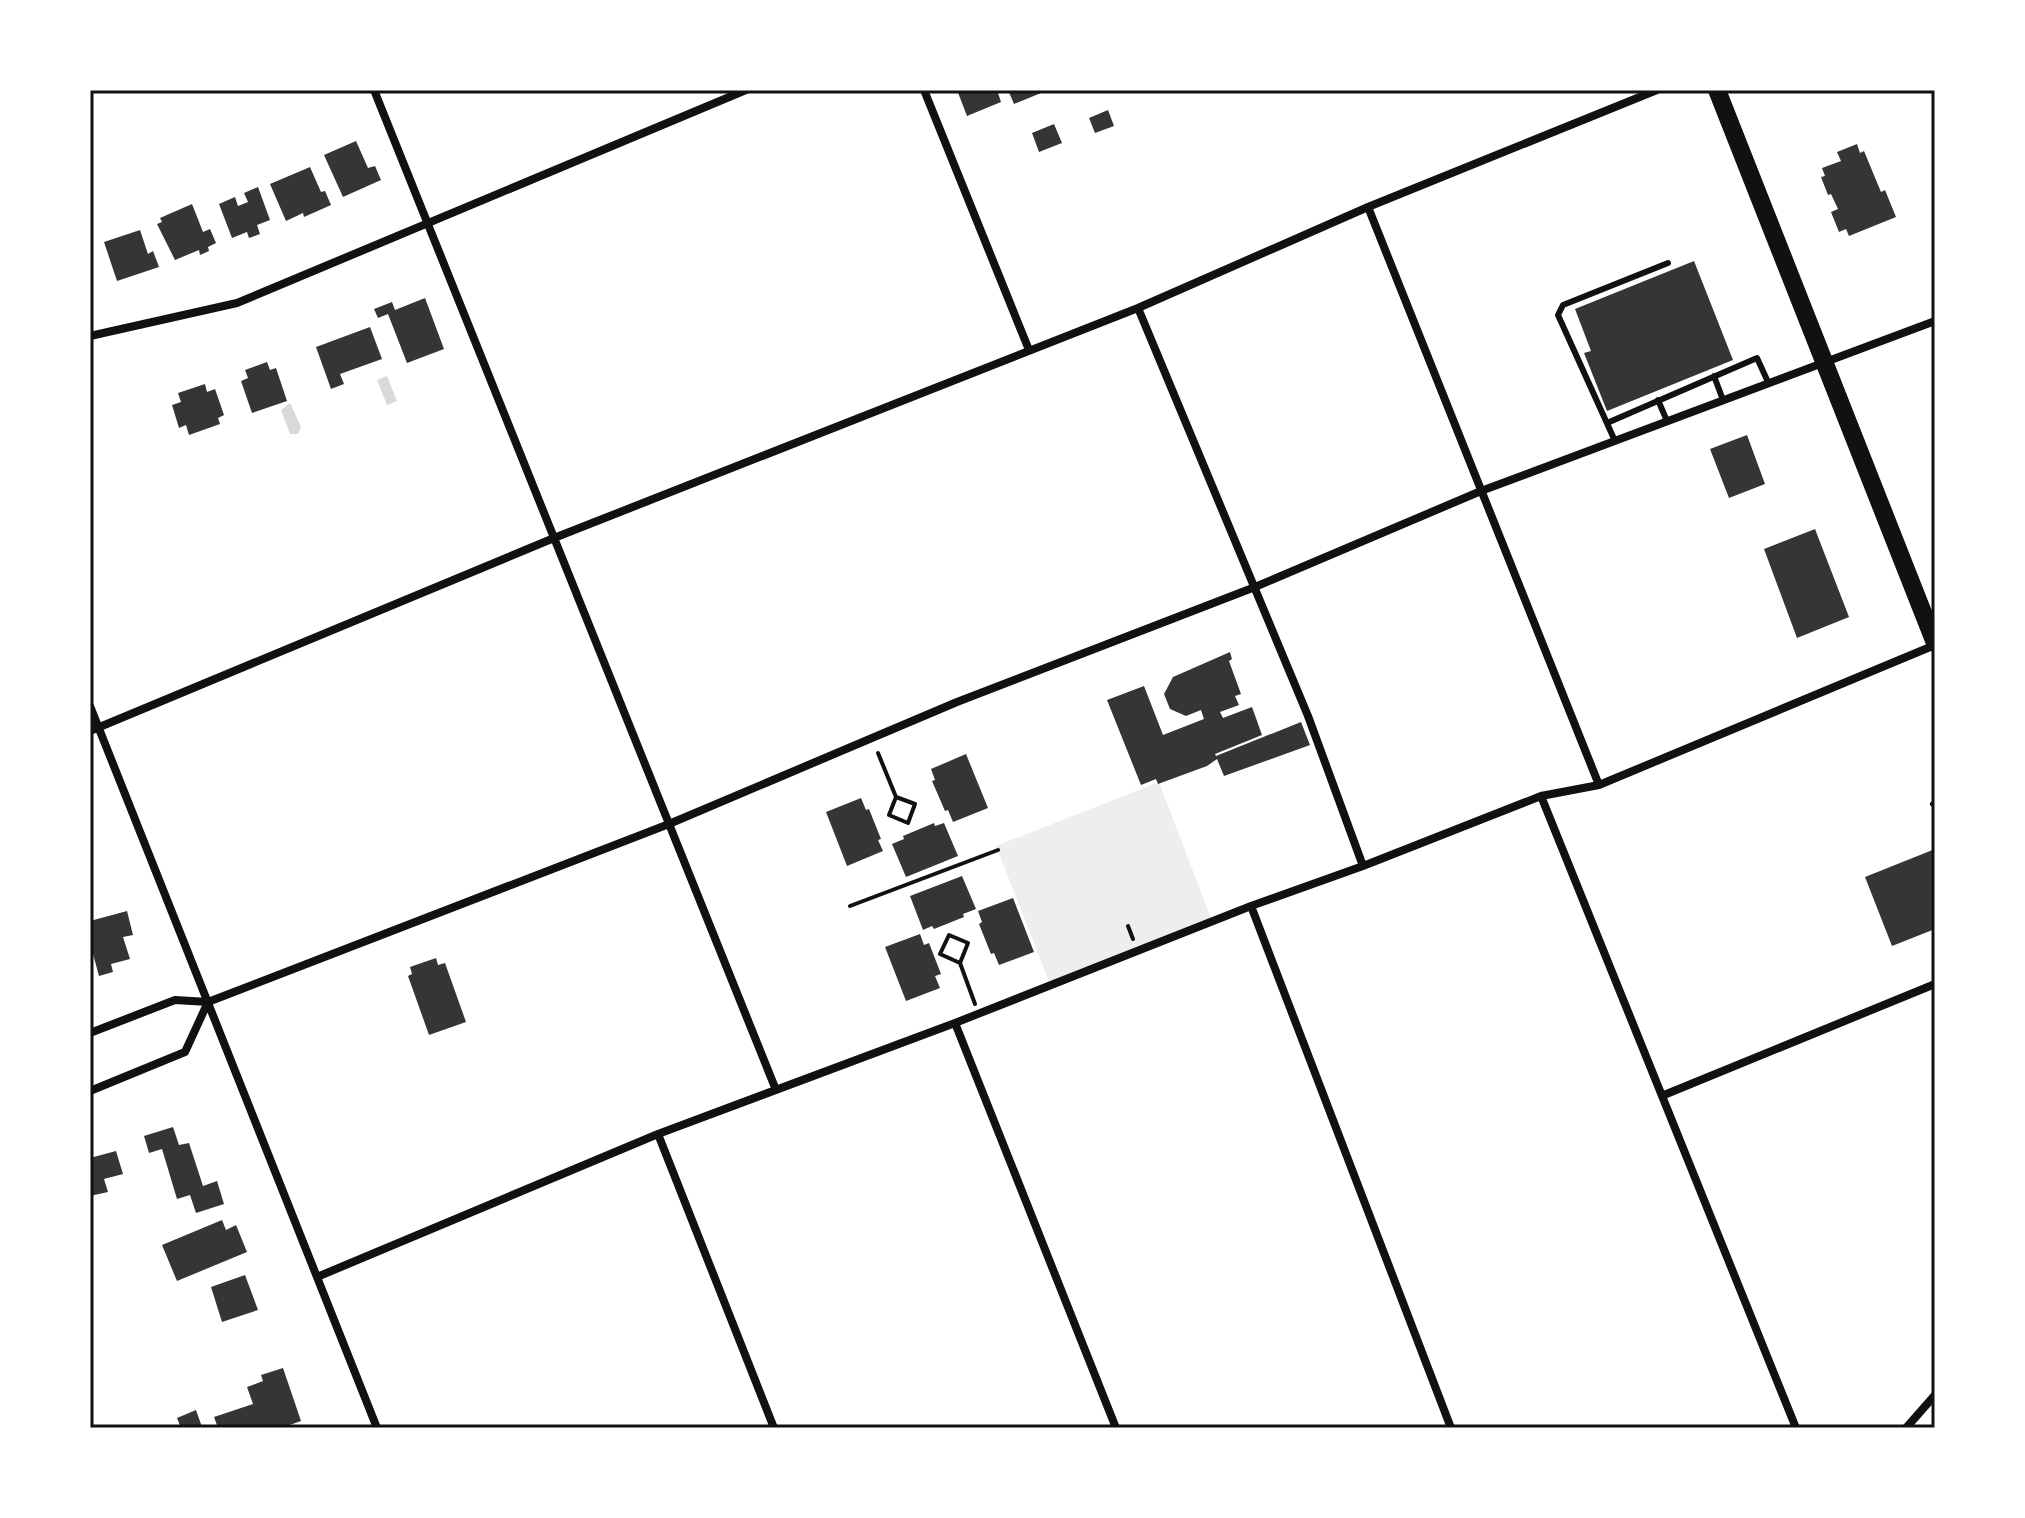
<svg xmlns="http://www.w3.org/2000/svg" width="2025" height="1518" font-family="'PT Sans Narrow',sans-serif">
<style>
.green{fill:#eee}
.water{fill:#d9d9d9}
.building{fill:#353535}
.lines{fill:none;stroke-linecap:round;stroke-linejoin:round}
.path{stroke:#111;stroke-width:4}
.service{stroke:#111;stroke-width:6}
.minor{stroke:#111;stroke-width:8}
.primary{stroke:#111;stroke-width:18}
.neatline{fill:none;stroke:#111;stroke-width:3}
</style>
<rect width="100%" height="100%" fill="#fff"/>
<path class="green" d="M1159,782L1212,921L1050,984L996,846Z"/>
<path class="water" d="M387,376L397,401L387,405L377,380Z
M290,403L301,427L298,434H290L281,410Z"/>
<path class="building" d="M957,90H997L1001,102L967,116Z
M1008,90H1039L1041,93L1014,104Z
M1108,110L1114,126L1095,133L1089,118Z
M1054,124L1062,143L1039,152L1032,133Z
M356,141L368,168L375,166L381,180L343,197L324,155Z
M1857,144L1860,153L1864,151L1881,192L1885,190L1896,217L1849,236L1846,229L1839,232L1831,212L1838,209L1831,194L1828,195L1821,177L1825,176L1822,168L1841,161L1837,152Z
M310,167L321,192L325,191L331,205L304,217L303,213L286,221L270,184Z
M258,187L270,220L257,225L260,234L249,238L247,232L232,238L219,204L235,197L238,206L248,202L244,193Z
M192,204L203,232L210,229L216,243L208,247L209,251L200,255L199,250L175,260L157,224L162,222L160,218Z
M140,230L148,254L153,251L159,267L117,281L104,242Z
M1694,261L1733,360L1607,411L1584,353L1591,351L1575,309Z
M425,298L444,349L407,363L388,314L378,318L374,309L392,302L395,310Z
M370,327L382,359L340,374L344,384L331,389L316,347Z
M267,362L270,370L276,368L287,401L252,413L241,381L248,378L245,370Z
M205,384L207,392L215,389L224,415L218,418L220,424L189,435L186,425L179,428L172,405L181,402L178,393Z
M1747,435L1765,484L1729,498L1710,449Z
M1815,529L1849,617L1797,638L1764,549Z
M1230,652L1232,659L1229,661L1241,694L1235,696L1239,705L1220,712L1223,718L1252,707L1262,735L1215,754L1216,756L1301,722L1310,745L1224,776L1217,759L1207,766L1158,784L1156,779L1141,785L1107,700L1144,686L1163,735L1204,719L1201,710L1186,716L1170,709L1164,694L1173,677Z
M966,754L988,808L953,822L948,810L945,811L932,781L935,780L931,769Z
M861,798L866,810L869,809L881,839L878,840L883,851L847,866L826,812Z
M934,823L935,826L944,823L958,856L906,877L892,844L904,839L903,836Z
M1935,849V929L1892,946L1865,877Z
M962,876L976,909L963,914L964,917L934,929L932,926L923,930L910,896Z
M1013,898L1034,952L999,965L994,953L991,954L979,924L982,922L978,911Z
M127,911L133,935L123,937L130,959L111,964L113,972L99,976L90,943V921Z
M920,934L924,945L929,943L941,974L935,976L940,988L906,1001L885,947Z
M436,958L438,965L445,963L466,1022L429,1035L408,976L412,974L410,967Z
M173,1127L179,1145L189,1143L203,1186L217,1181L224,1204L196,1213L190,1195L177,1199L162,1149L149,1153L144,1136Z
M116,1151L123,1174L104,1179L108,1192L90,1196V1158Z
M222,1220L226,1230L236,1225L247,1252L177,1281L162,1245Z
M245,1275L258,1310L222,1322L211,1287Z
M283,1368L301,1421L281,1428H218L214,1417L253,1404L247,1387L263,1381L261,1375Z
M196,1410L202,1427L181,1428L177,1418Z"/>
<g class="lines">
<path class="path" d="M878,753L896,797L889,815L908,823L915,804L896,797
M850,906L998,850
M1128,926L1133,939
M960,963L968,943L949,935L940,954L960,963L975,1004"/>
<path class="service" d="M1714,376L1723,400
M1658,400L1667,421
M1607,423L1757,358L1768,382
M1615,441L1558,315L1563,305L1668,263
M1933,804L1935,802"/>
<path class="minor" d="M374,90L776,1090
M924,90L1029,350
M1368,207L1599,785
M1138,308L1308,716L1363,866
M90,336L237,303L746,90
M90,706L377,1428
M90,731L554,538L1138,308L1368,207L1657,90
M1541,796L1796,1428
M1251,906L1451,1428
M955,1023L1116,1428
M90,1033L175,1000L208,1002L669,824L957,702L1255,587L1481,491L1935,321
M90,1091L185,1052L208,1002
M1664,1095L1935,984
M658,1134L774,1428
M317,1277L658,1134L955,1023L1251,906L1363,866L1541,796L1599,785L1935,645
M1906,1428L1935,1395"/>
<path class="primary" d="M1717,90L1935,643"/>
</g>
<rect width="2025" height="1518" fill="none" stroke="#ffffff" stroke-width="184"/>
<rect x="92" y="92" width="1841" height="1334" class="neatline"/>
</svg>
